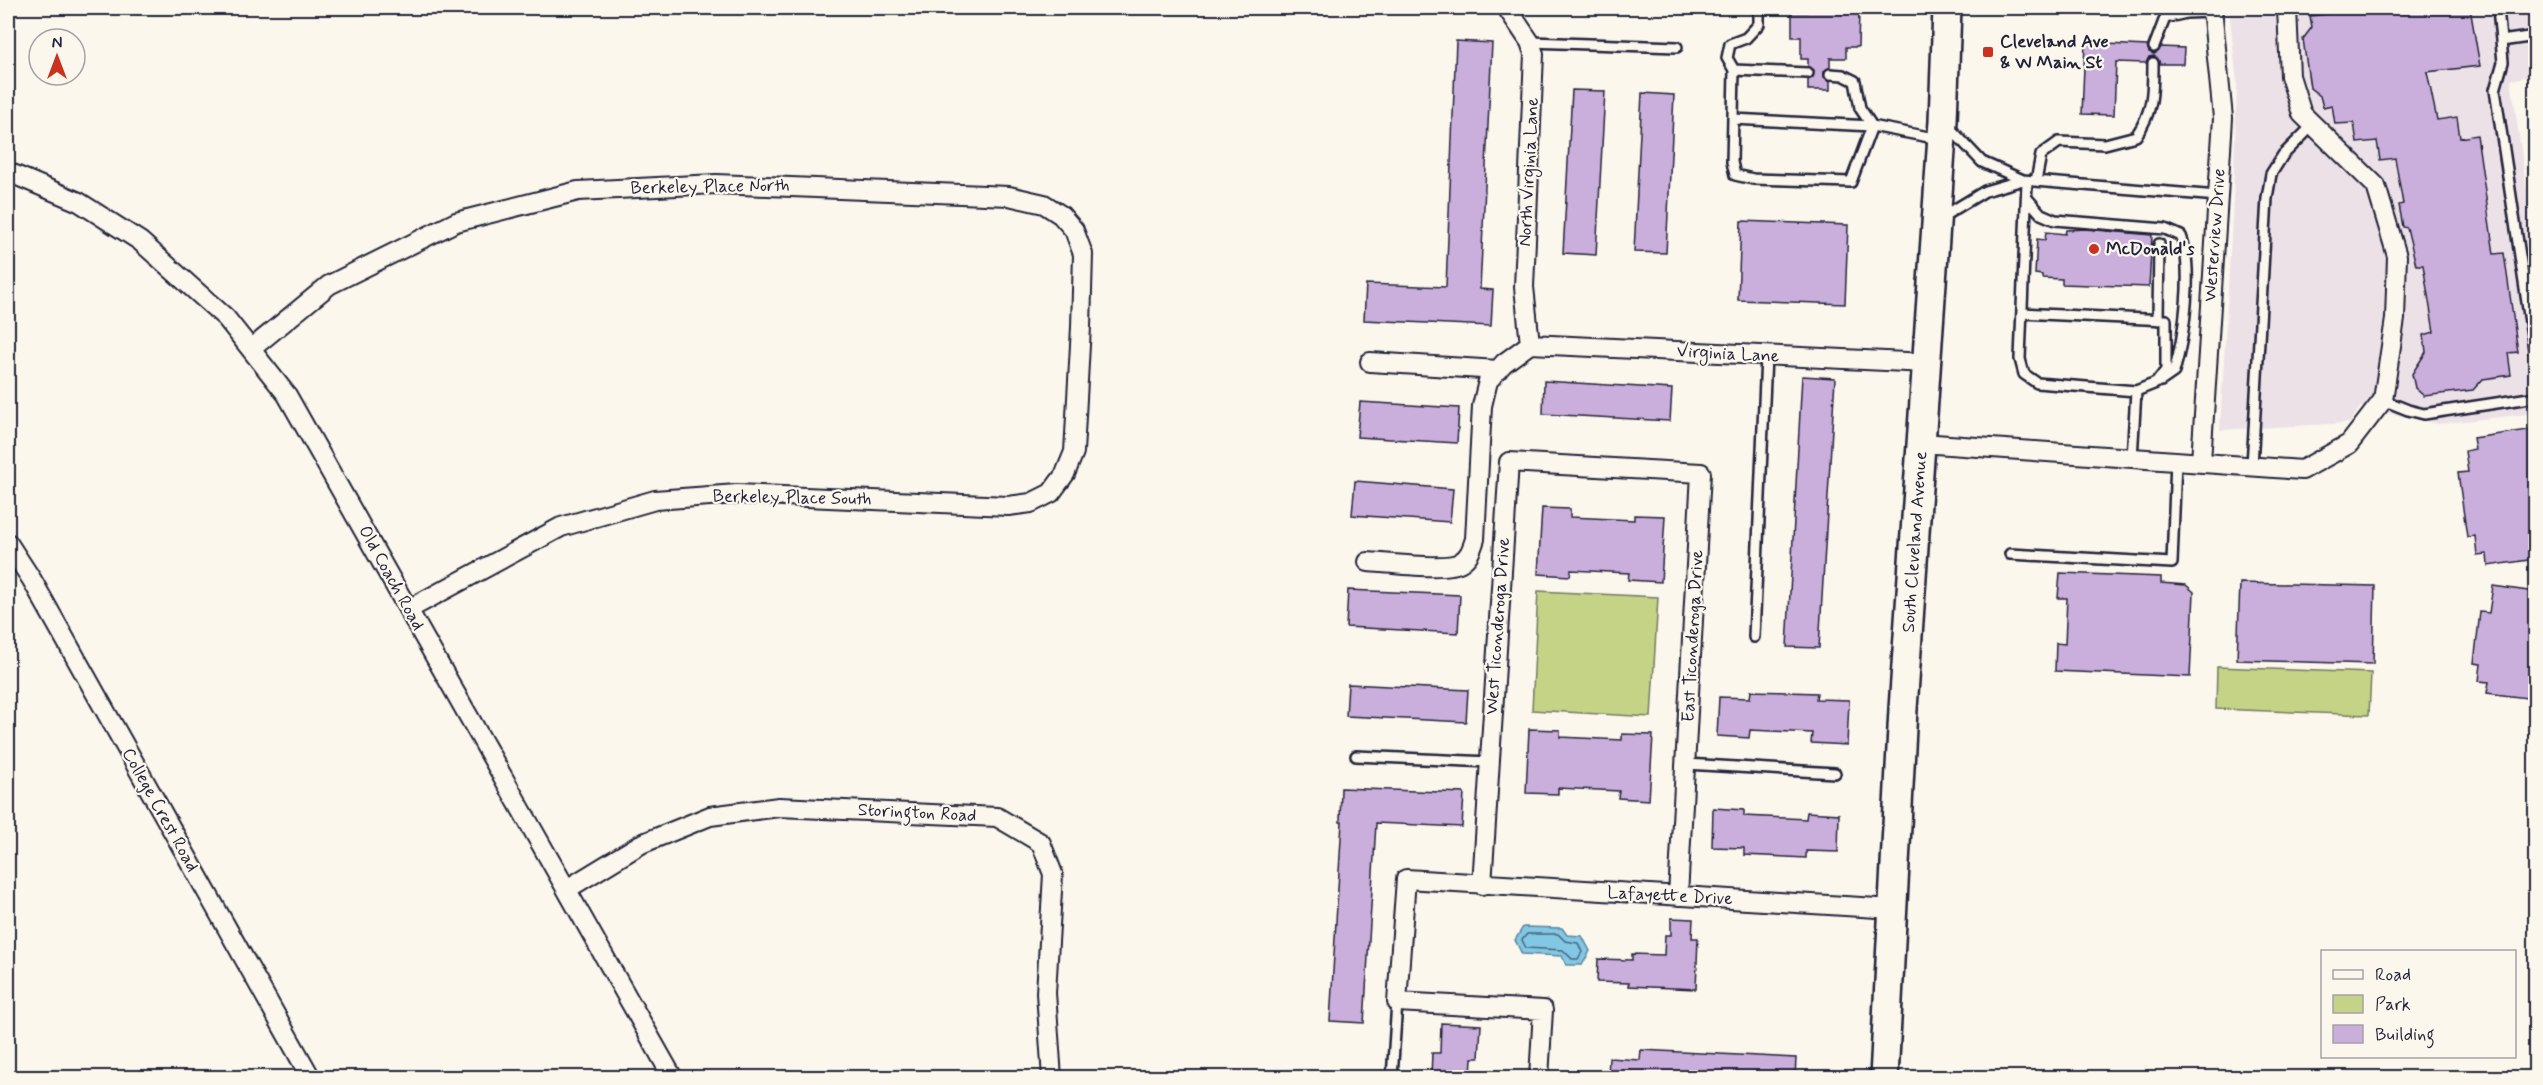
<svg xmlns="http://www.w3.org/2000/svg" width="2543" height="1085" font-family="Mynerve,sans-serif">
<style>
.built{fill:#ece1e7}
.green{fill:#c5d387;stroke:#747a61;stroke-width:1.5}
.water{fill:#82c7e3;stroke:#5c85a0;stroke-width:1.5}
.lines{fill:none;stroke-linecap:round;stroke-linejoin:round}
.shore{stroke:#48647e;stroke-width:1.5}
.building{fill:#caaedb;stroke:#22223b;stroke-width:1.5}
.lane-casing{stroke:#22223b;stroke-width:14}
.street-casing{stroke:#22223b;stroke-width:22}
.secondary-casing{stroke:#22223b;stroke-width:32}
.lane{stroke:#fbf7ec;stroke-width:9}
.street{stroke:#fbf7ec;stroke-width:18}
.secondary{stroke:#fbf7ec;stroke-width:27}
.poi-dot{fill:#c8321e;stroke:#fbf7ec;stroke-width:2}
.labels{text-anchor:middle;dominant-baseline:central;stroke-width:4.5;stroke-linejoin:round;paint-order:stroke}
.poi-label{font-size:18px;font-weight:bold;fill:#22223b;stroke:#fbf7ec;text-anchor:start}
.street-label{font-size:18px;fill:#22223b;stroke:#fbf7ec}
</style>
<rect width="100%" height="100%" fill="#fbf7ec"/>
<filter id="ink" filterUnits="userSpaceOnUse"><feTurbulence type="fractalNoise" baseFrequency=".0167" numOctaves="2"/><feDisplacementMap in="SourceGraphic" scale="12" xChannelSelector="R" yChannelSelector="G"/><feConvolveMatrix kernelMatrix="1 2 1 2 8 2 1 2 1" color-interpolation-filters="sRGB"/></filter>
<g filter="url(#ink)">
<path class="built" d="M2229,8H2535V75L2511,80L2535,247V413L2439,424L2360,407L2350,423L2220,430L2233,201L2237,83Z"/>
<path class="green" d="M1538,591L1658,597L1651,717L1532,710Z
M2217,667L2371,673L2369,715L2216,709Z"/>
<path class="water" d="M1523,927L1562,928L1567,935L1582,936L1590,951L1582,965H1566L1562,956L1522,954L1515,940Z"/>
<g class="lines">
<path class="shore" d="M1527,934H1558L1565,941L1578,943L1582,952L1578,959H1572L1563,950L1526,948L1522,940Z"/>
</g>
<path class="building" d="M1807,8H1849V11H1859L1858,47H1846V58H1830V67L1824,71V77L1830,81V90H1808V80L1813,77L1814,70L1808,66V59H1801V37H1792V12H1807Z
M2377,8H2470L2480,66L2427,72L2437,120L2457,117L2460,138L2477,135L2494,254L2504,253L2518,352L2508,353L2511,375L2483,379L2473,390L2424,396L2415,388L2412,374L2426,352L2424,335L2434,332L2423,265H2416L2407,228L2403,227L2399,205L2403,204L2395,158L2380,160L2377,141L2357,143L2354,123L2335,124L2332,105L2323,107L2320,96L2310,88L2303,39L2312,27L2310,16Z
M1456,41L1492,43L1480,289L1493,290L1491,326L1364,320L1366,284L1446,287Z
M2085,43L2147,46L2149,52L2154,54L2161,47L2184,48L2183,64H2160L2158,59L2154,56L2149,57L2146,63L2116,62L2114,115L2082,114Z
M1572,90L1605,91L1596,255L1563,253Z
M1642,93L1674,95L1666,253L1634,252Z
M1741,221L1848,225L1845,304L1738,300Z
M2085,229L2152,235L2149,287L2062,284V279L2042,278V275L2035,274L2037,239L2045,240L2046,232L2065,234L2066,230Z
M1802,376L1835,378L1819,648L1787,647Z
M1544,381L1672,389L1670,421L1543,414Z
M1360,402L1459,408L1457,443L1357,437Z
M2535,429V559L2488,566L2487,554L2477,555L2475,536L2467,537L2458,473L2468,472L2465,451L2475,449L2473,438Z
M1355,481L1453,489L1450,522L1352,515Z
M1542,508L1570,509V517L1634,520V515L1665,516L1661,582L1628,580L1629,573L1571,570L1570,576L1538,574Z
M2060,573L2161,577V583L2186,585L2194,592L2190,677L2055,671L2056,643L2065,644L2067,598H2058Z
M2240,583L2375,586L2373,664L2237,660Z
M2493,586L2535,592V699L2487,693L2489,682L2479,681L2481,664L2474,663L2480,612L2489,613Z
M1348,590L1460,595L1458,633L1346,627Z
M1348,684L1468,690L1466,722L1346,716Z
M1751,691L1817,693L1816,699L1849,700L1847,745L1811,743L1812,733L1750,730L1749,738L1717,736L1719,697L1750,698Z
M1529,729L1560,730V737L1622,740V734L1653,735L1649,800L1618,798L1619,791L1558,788V794L1526,793Z
M1341,788L1464,793L1462,827L1376,823L1364,1023L1330,1021L1342,822H1340Z
M1713,808L1744,810V816L1806,819L1807,812L1839,814L1838,852L1806,851V858L1744,855V848L1712,847Z
M1671,918L1693,919L1692,938H1698L1696,989L1628,986L1629,983L1597,982L1598,959L1632,960V954L1664,955L1665,935H1671Z
M1441,1023L1481,1025L1479,1058H1472L1471,1077H1431L1432,1053H1440Z
M1641,1050L1796,1058L1795,1077H1608L1609,1058L1640,1060Z"/>
<g class="lines">
<defs>
<path id="lane" d="M1759,8V24L1746,38L1730,44L1727,58L1734,70L1808,73
M2498,8L2503,62L2495,90L2536,362
M2501,41L2536,36
M1530,42L1677,47
M2154,47L2165,18L2186,13L2212,12
M1830,74L1843,75L1855,81L1860,108L1872,126L1939,139
M1733,119L1872,126L1851,182L1753,179L1735,175L1732,162L1734,70
M1949,127L1982,162L2023,180
M2036,181L2041,155L2059,142L2105,144L2136,136C2153,112 2153,92 2153,63
M2027,198L2041,214L2055,220L2165,229L2181,236C2194,267 2184,339 2174,372L2161,381
M1942,217L1985,191L2023,180L2218,196
M2022,313L2166,320V370L2156,383L2136,391L2037,383L2024,374L2020,359L2027,181
M2158,320L2159,244
M2383,400L2408,410L2424,414L2536,397
M2132,458L2136,391
M2252,466L2267,198L2271,174L2283,155L2313,125
M2010,554L2172,563L2176,460
M1754,637L1766,356
M1356,756L1490,762
M1686,764L1835,773
M1392,1078L1397,1002"/>
<path id="street" d="M1507,8L1530,42L1534,54L1524,287L1530,344
M8,172L79,202L140,241L226,318L287,395L673,1078
M1530,344L1927,363
M251,349L329,285L456,222L578,191L716,184L1009,196L1044,204L1061,215L1074,230L1083,254L1081,327L1074,452L1065,474L1051,493L1031,503L1008,506L737,494L655,500L561,527L409,609
M1370,362L1498,370
M1921,443L2302,470L2349,444L2383,400L2395,319L2397,256L2376,186L2302,114L2290,76L2287,8
M2201,462L2223,118L2212,8
M8,543L32,580L311,1078
M1368,562C1387,563 1448,571 1461,562C1470,556 1472,548 1475,539L1482,406L1488,381L1504,363L1530,344
M1482,885L1509,462L1701,473L1678,896
M567,889L641,844L710,816L779,807L997,817L1041,843L1053,874L1046,993L1052,1078
M1539,1078L1543,1010L1397,1002L1406,879L1894,909"/>
<path id="secondary" d="M1884,1078L1903,709L1943,121L1947,8"/>
</defs>
<use href="#lane" class="lane-casing"/>
<use href="#street" class="street-casing"/>
<use href="#secondary" class="secondary-casing"/>
<use href="#lane" class="lane"/>
<use href="#street" class="street"/>
<use href="#secondary" class="secondary"/>
</g>
</g>
<g class="poi-dot">
<rect x="1982" y="46" width="12" height="12" rx="3"/>
<circle cx="2094" cy="249" r="6"/>
</g>
<g class="labels">
<g class="poi-label">
<text x="2000" y="42">Cleveland Ave<tspan x="2000" dy="21">&amp; W Main St</tspan></text>
<text x="2106" y="249">McDonald's</text>
</g>
<g class="street-label">
<text transform="translate(1529 172) rotate(-87)">North Virginia Lane</text>
<text transform="translate(710 187) rotate(-1)">Berkeley Place North</text>
<text transform="translate(2215 235) rotate(-86)">Westerview Drive</text>
<text transform="translate(1728 354) rotate(3)">Virginia Lane</text>
<text transform="translate(792 498) rotate(1)">Berkeley Place South</text>
<text transform="translate(1915 542) rotate(-86)">South Cleveland Avenue</text>
<text transform="translate(391 578) rotate(61)">Old Coach Road</text>
<text transform="translate(1498 626) rotate(-86)">West Ticonderoga Drive</text>
<text transform="translate(1693 636) rotate(-87)">East Ticonderoga Drive</text>
<text transform="translate(160 810) rotate(61)">College Crest Road</text>
<text transform="translate(917 813) rotate(3)">Storington Road</text>
<text transform="translate(1670 896) rotate(3)">Lafayette Drive</text>
</g>
</g>
<rect width="2543" height="1085" fill="none" stroke="#fbf7ec" stroke-width="30"/>
<rect x="15" y="15" width="2513" height="1055" fill="none" stroke="#22223b" stroke-width="2" filter="url(#ink)"/>
<rect x="2321" y="950" width="195" height="108" fill="#fbf7ec" stroke="#a4a2a5" stroke-width="1.5"/>
<rect x="2333" y="970" width="30" height="9" fill="#fbf7ec" stroke="#a4a2a5" stroke-width="1.5"/>
<text x="2375" y="980" font-size="18" fill="#22223b">Road</text>
<rect x="2333" y="995" width="30" height="18" fill="#c5d387" stroke="#a4a2a5" stroke-width="1.5"/>
<text x="2375" y="1010" font-size="18" fill="#22223b">Park</text>
<rect x="2333" y="1025" width="30" height="18" fill="#caaedb" stroke="#a4a2a5" stroke-width="1.5"/>
<text x="2375" y="1040" font-size="18" fill="#22223b">Building</text>
<g transform="translate(57 57)"><circle r="28" fill="#fbf7ec" stroke="#a4a2a5" stroke-width="1.5"/>
<path d="M0-4.5L10 22L0 15L-10 22Z" fill="#c8321e"/>
<text y="-9" font-size="16" font-weight="bold" text-anchor="middle" fill="#22223b">N</text>
</g>
</svg>
